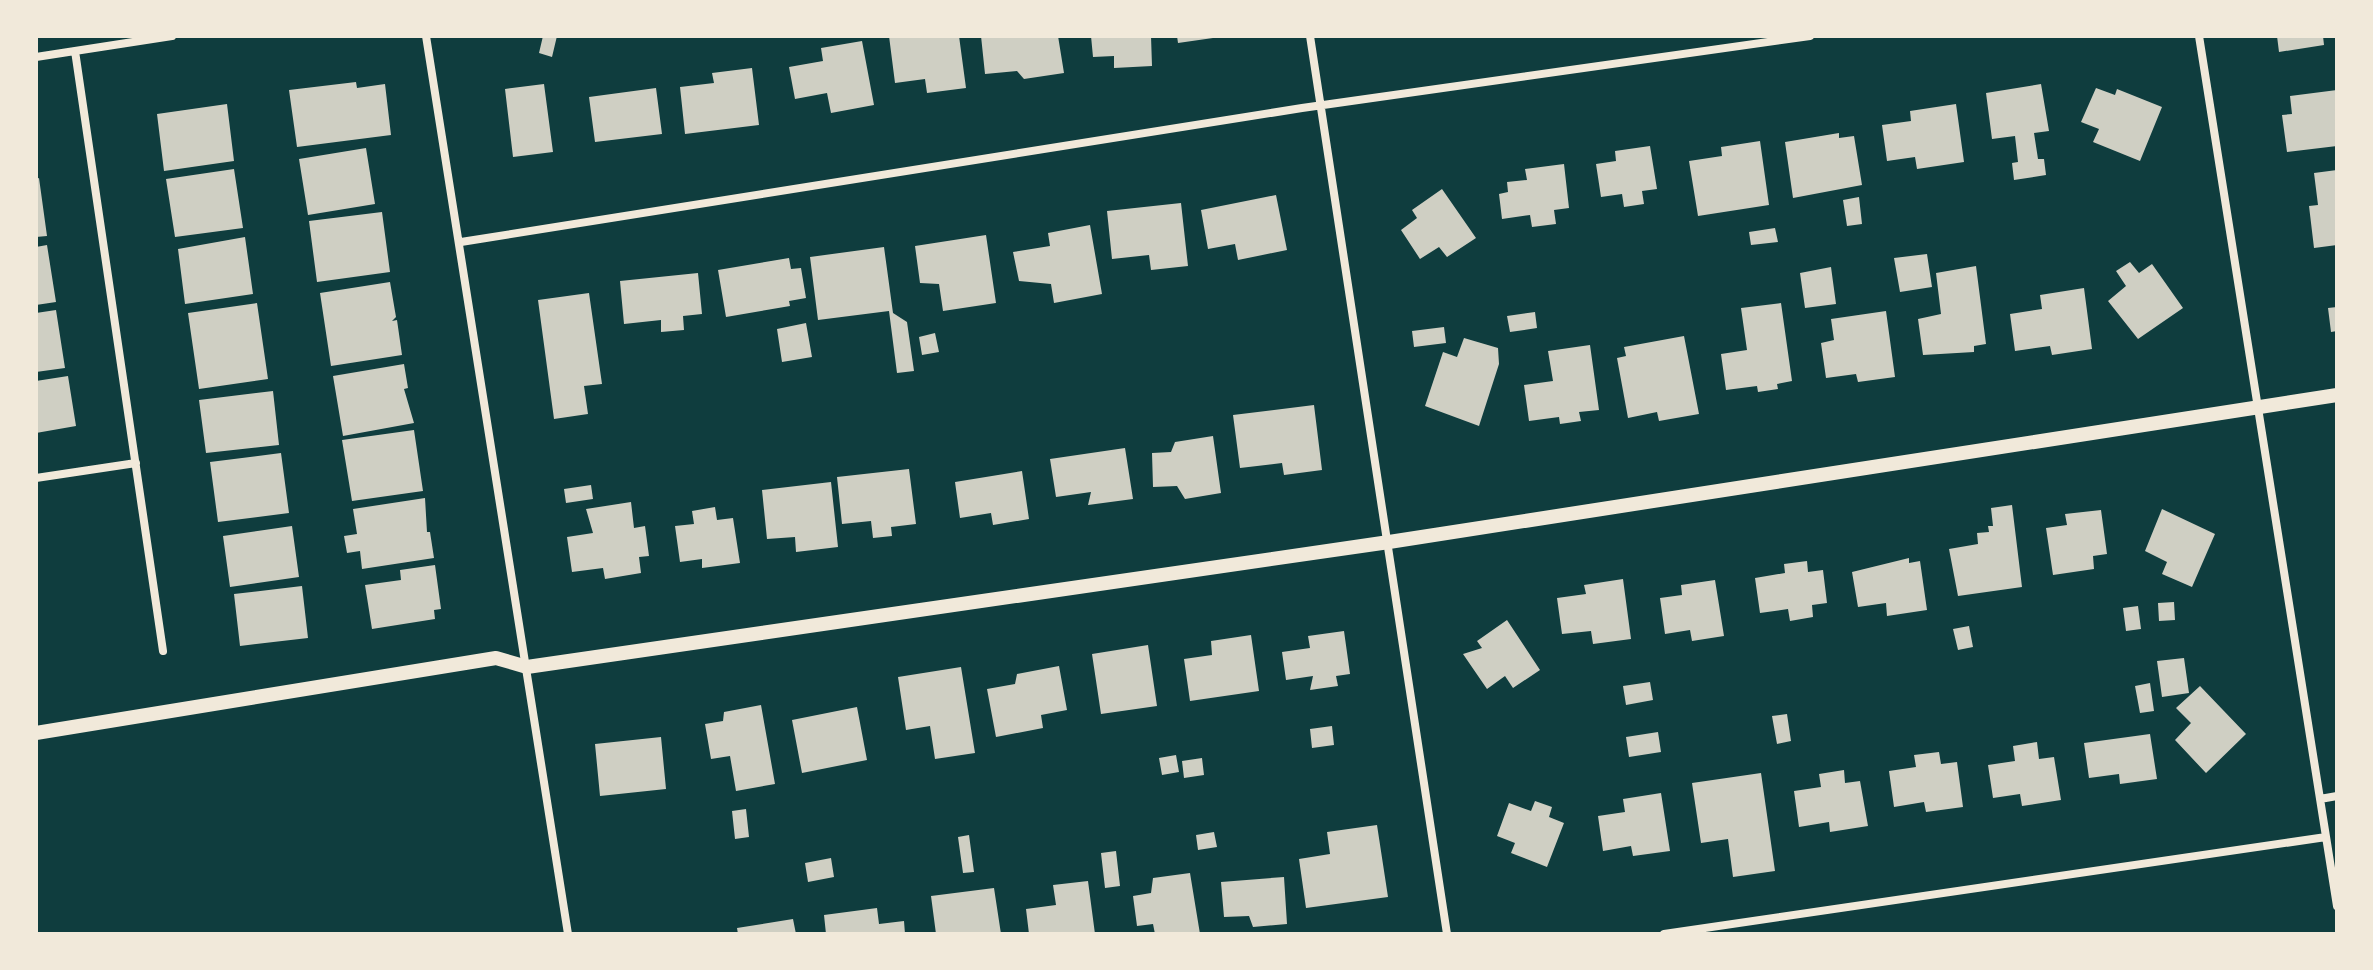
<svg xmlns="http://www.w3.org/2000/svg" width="2373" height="970" font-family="Karla,sans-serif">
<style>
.building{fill:#cfcfc3}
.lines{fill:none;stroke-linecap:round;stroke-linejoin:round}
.minor{stroke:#f1e9da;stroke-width:8}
.tertiary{stroke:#f1e9da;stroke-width:14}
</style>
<rect width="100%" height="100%" fill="#0f3d3e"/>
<path class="building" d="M543,36H557L552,57L539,53Z
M889,36H959L966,88L927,93L925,79L895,83Z
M981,36H1058L1064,73L1024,79L1017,71L985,74Z
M1091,36H1151L1152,66L1114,68V56L1093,57Z
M1177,36H1213V38L1178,43Z
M2277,36H2323L2324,45L2279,52Z
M862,41L874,105L831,113L827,93L795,99L789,67L823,61L821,48Z
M752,68L759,125L685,134L680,87L714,83L712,73Z
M356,82L357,88L385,84L391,135L297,147L289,90Z
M544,84L553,152L513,157L505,89Z
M2041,84L2049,131L2034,133L2038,159H2044L2046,175L2014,180L2012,163L2018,162L2015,136L1992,139L1986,93Z
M656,88L662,134L595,142L589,97Z
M2096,88L2115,95L2117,89L2162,107L2140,161L2093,142L2099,129L2081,122Z
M2337,90V146L2287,152L2282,115L2292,114L2290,96Z
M227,104L234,161L164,171L157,114Z
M1956,104L1964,162L1917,169L1915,157L1887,161L1882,125L1911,121L1910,111Z
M1839,133V138L1854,136L1862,185L1793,198L1785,142Z
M1760,141L1769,205L1698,216L1689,161L1722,156L1721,147Z
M1650,146L1657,189L1642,191L1644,204L1624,207L1622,194L1601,197L1596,164L1616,161L1615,151Z
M366,148L375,204L308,215L299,159Z
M1564,164L1569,208L1554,210L1556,224L1532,227L1530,215L1502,219L1499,194L1508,192L1507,182L1527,180L1525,169Z
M234,169L243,228L175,237L166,179Z
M2337,170V245L2314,248L2309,206L2318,205L2314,173Z
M39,178L47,236L36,237V179Z
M1442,189L1476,238L1447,257L1439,247L1420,259L1401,230L1417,218L1412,210Z
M1276,195L1287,250L1238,260L1235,244L1208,249L1201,210Z
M1859,197L1862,224L1847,226L1843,200Z
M1181,203L1188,266L1151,270L1149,255L1112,259L1107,211Z
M382,212L390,272L317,282L309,221Z
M1090,225L1102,294L1054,303L1051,284L1019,281L1013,252L1050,246L1048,233Z
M1775,228L1778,242L1751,245L1749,232Z
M986,235L996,303L943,311L939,284L920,283L915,246Z
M245,237L253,294L185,304L178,249Z
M47,245L56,302L36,305V247Z
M884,247L893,313L907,322L914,371L897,373L889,311L818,320L810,257Z
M1927,254L1932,287L1900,292L1894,258Z
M789,258L791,269L801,268L806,298L789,301L790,306L726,317L718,270Z
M2130,262L2139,273L2152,264L2183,308L2138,339L2108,301L2126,286L2116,271Z
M1976,266L1986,344L1974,346V352L1923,355L1918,319L1941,314L1936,273Z
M1831,267L1836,304L1805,308L1800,273Z
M698,273L702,314L683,316L684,330L661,332V320L624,324L620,281Z
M390,282L396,317L392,321L397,320L402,355L331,366L320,293Z
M2084,288L2092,349L2052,355L2050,346L2015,351L2010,314L2042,309L2040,295Z
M589,293L602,384L584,386L588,414L554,419L538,300Z
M257,303L268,379L199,389L188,313Z
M1781,303L1792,381L1777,384L1778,389L1758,392L1757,386L1726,390L1721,354L1747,350L1741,308Z
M2337,307V331L2331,332L2328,308Z
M56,310L65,368L36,372V313Z
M1886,311L1895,377L1858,382L1856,374L1826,378L1821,343L1834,340L1831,319Z
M1535,312L1537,328L1510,332L1507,316Z
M806,323L812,357L782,362L777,329Z
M1444,327L1446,343L1414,347L1412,331Z
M935,333L939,352L922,355L919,337Z
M1684,336L1699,414L1659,421L1657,412L1628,418L1617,358L1626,356L1624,347Z
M1464,338L1498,348L1499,364L1479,426L1425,406L1443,352L1457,357Z
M1590,345L1599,410L1579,412L1581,421L1560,424L1559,417L1529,421L1524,385L1553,381L1548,351Z
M404,364L408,388L404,389L414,423L343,436L333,376Z
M68,376L76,426L36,433V381Z
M273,391L279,445L206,453L199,400Z
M1314,405L1322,470L1284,475L1282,463L1240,468L1233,415Z
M414,430L423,491L352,501L342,440Z
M1213,436L1221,493L1185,499L1177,486L1153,487L1152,453L1171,452L1175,442Z
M1125,448L1133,499L1088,505L1091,492L1056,497L1050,459Z
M281,453L289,513L218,522L210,462Z
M909,469L916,524L891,527L892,536L873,538L871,521L842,524L837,477Z
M1022,471L1029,519L993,525L991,513L960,518L955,482Z
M831,482L838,547L796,552L795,537L767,539L762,490Z
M591,485L593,499L566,503L564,489Z
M425,498L427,532H430L434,558L362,569L360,551L347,553L344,536L357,534L353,509Z
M631,502L634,528L645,526L649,556L639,557L641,573L605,579L603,568L572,572L567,537L593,533L586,509Z
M2012,505L2022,587L1958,596L1949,549L1978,544L1977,533L1989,532L1988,526H1993L1991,508Z
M715,507L717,520L733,518L740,563L702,568V559L680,562L675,526L694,524L692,511Z
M2162,509L2215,534L2192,587L2162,574L2167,562L2145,551Z
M2101,510L2107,554L2093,556L2094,569L2053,575L2046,528L2067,525L2065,514Z
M292,526L299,577L230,587L223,536Z
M1909,558V563L1920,561L1927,610L1887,616L1886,603L1858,607L1852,572Z
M1807,561L1808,572L1823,570L1827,603L1812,605L1813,617L1790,621L1788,609L1760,613L1755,578L1785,573L1784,564Z
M435,565L441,609L434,610L435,619L372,629L365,585L401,580L400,570Z
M1623,579L1631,639L1593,644L1591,631L1562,634L1557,598L1586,594L1584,585Z
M1715,580L1724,636L1692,641L1690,630L1665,634L1660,598L1682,595L1681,585Z
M302,586L308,638L240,646L234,594Z
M2174,602L2175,620L2159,621L2158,603Z
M2138,606L2141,629L2126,631L2123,608Z
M1507,620L1540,670L1513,688L1505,676L1487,689L1463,654L1482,648L1477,641Z
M1969,626L1973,647L1958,650L1953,629Z
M1344,631L1350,674L1336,676L1338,686L1310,690L1313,676L1286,680L1282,652L1310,648L1308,636Z
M1251,635L1259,691L1190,701L1184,659L1212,655L1211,641Z
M1148,645L1157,706L1101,714L1092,654Z
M2184,658L2189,693L2162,697L2157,661Z
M1059,666L1067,710L1041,715L1043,728L996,737L987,689L1015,684L1017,674Z
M961,667L975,753L935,759L930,726L906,730L898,677Z
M1650,682L1653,700L1626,705L1623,686Z
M2150,683L2154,711L2140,713L2135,686Z
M2200,686L2246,734L2206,773L2175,740L2191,723L2176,708Z
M761,705L775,784L736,791L730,756L711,759L705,724L723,721L724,712Z
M857,707L867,760L802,773L792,720Z
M1787,714L1791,741L1777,744L1772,716Z
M1332,726L1334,745L1312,748L1310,729Z
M1658,732L1661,752L1629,757L1626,737Z
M2150,734L2157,779L2120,784L2119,774L2089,778L2084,743Z
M661,737L666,789L600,796L595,744Z
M2037,742L2039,759L2054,757L2061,800L2022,806L2020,794L1993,798L1988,765L2015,761L2013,746Z
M1939,752L1941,764L1957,762L1963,807L1926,812L1924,802L1894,807L1889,771L1916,767L1914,755Z
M1176,755L1179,772L1162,775L1159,758Z
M1202,758L1204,775L1184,778L1182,761Z
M1844,770L1845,783L1860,781L1868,826L1830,832L1829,822L1799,827L1794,791L1821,787L1819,774Z
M1761,773L1775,871L1733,877L1728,839L1701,843L1692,783Z
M1661,793L1670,851L1633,856L1631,846L1603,851L1598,816L1625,812L1623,799Z
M1535,801L1552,807L1549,817L1564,823L1547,867L1511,853L1515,843L1497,836L1509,803L1531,811Z
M746,809L749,837L735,839L732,811Z
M1377,825L1388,897L1306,908L1299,859L1330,854L1327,832Z
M1214,832L1217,847L1198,850L1196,835Z
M969,835L974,872L963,873L958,837Z
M1116,851L1120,886L1105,888L1101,853Z
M831,858L834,877L808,882L805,863Z
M1190,873L1200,934H1155L1153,924L1137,926L1133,896L1151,893L1153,878Z
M1284,877L1287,924L1253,927L1249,916L1224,917L1221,882Z
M1088,881L1095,934H1029L1026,909L1056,905L1053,885Z
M994,888L1001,934H936L931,896Z
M877,908L879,924L904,921L905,934H826L824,915Z
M793,919L796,934H738L737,928Z"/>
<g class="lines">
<path class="minor" d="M426,36L568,934
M1310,36L1447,934
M2199,36L2337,906
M75,51L163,651
M36,57L172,36
M461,242L1302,108L1810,36
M36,478L136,463
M2320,799L2337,796
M1664,934L2326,837"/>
<path class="tertiary" d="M36,733L496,658L527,667L1389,542L2337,395"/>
</g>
<rect width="2373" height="970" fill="none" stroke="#f1e9da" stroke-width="76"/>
</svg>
